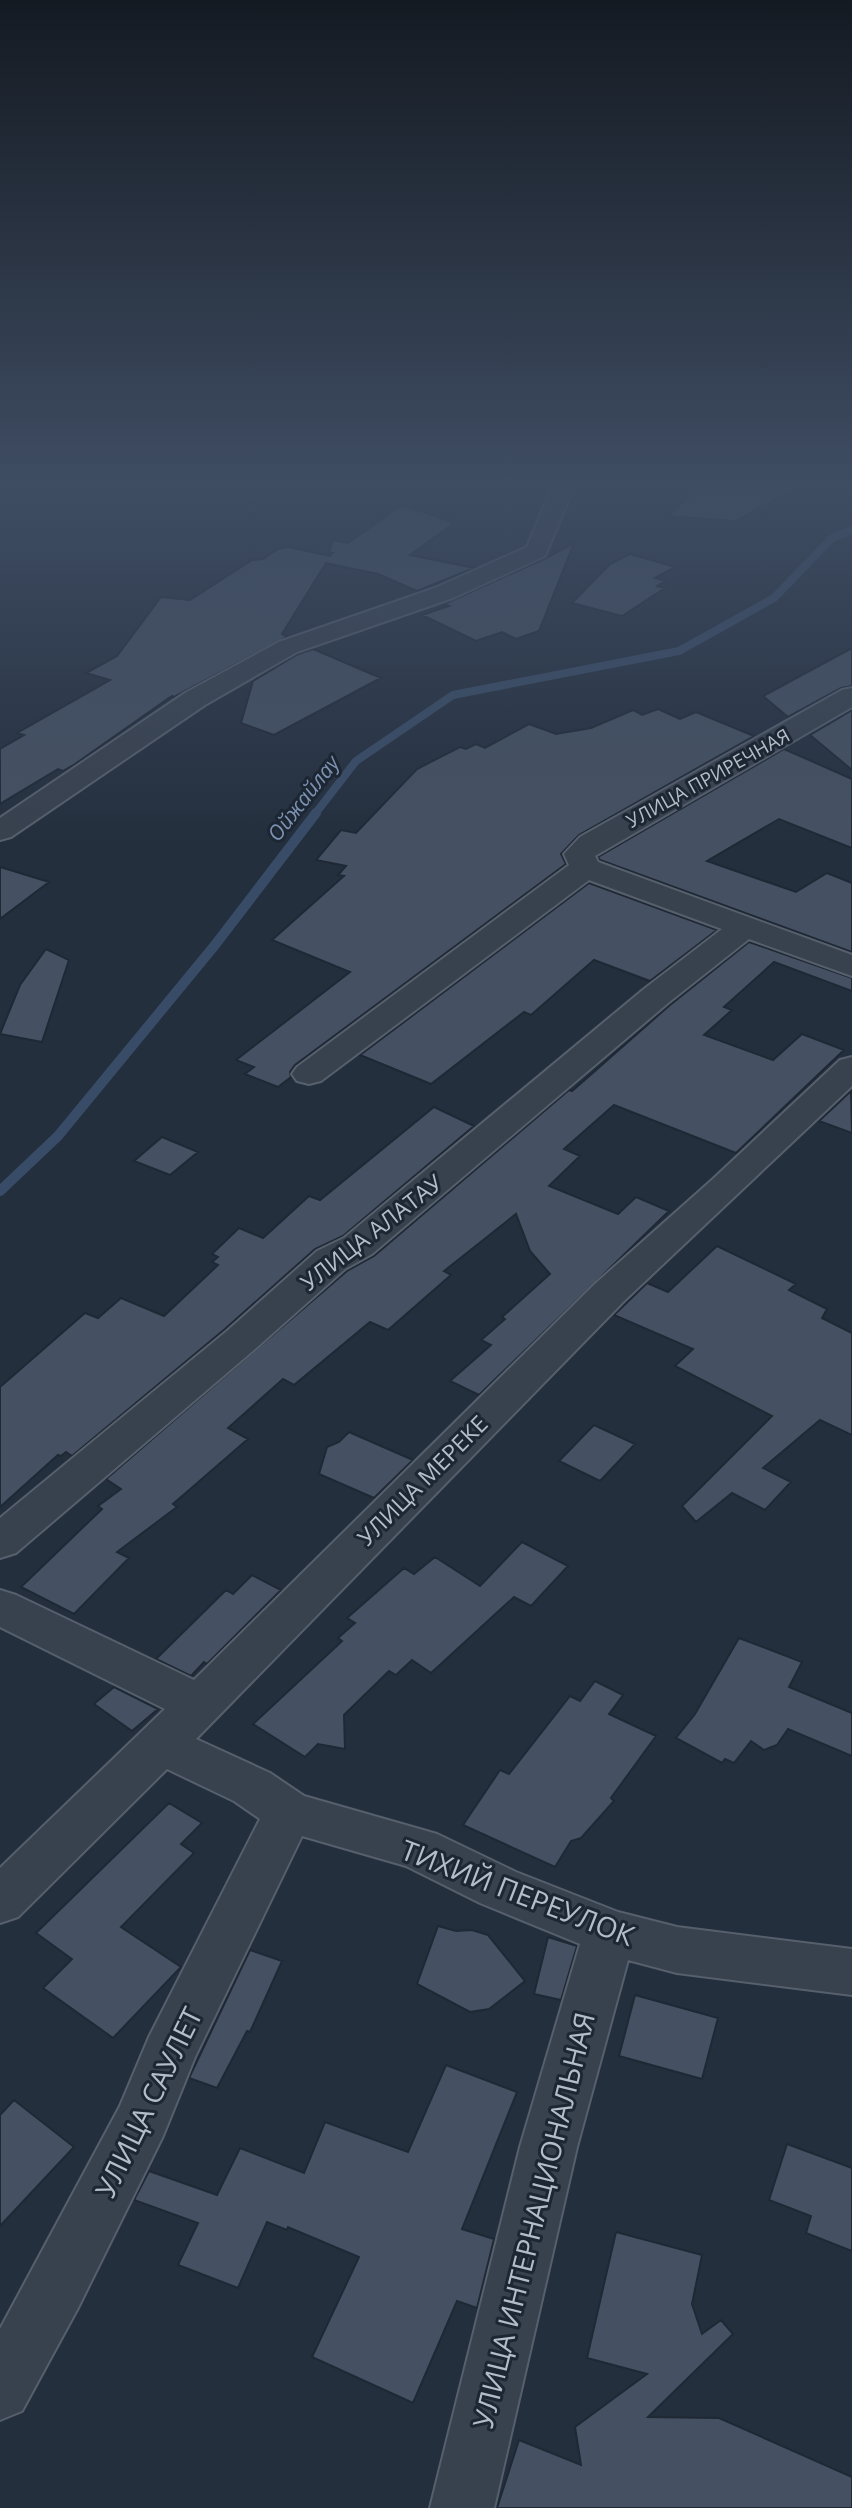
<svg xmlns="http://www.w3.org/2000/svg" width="852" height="2508" font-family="'Open Sans',sans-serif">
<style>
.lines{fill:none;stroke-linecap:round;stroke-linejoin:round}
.stream-far1{stroke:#394c67;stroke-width:8}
.stream{stroke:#394c67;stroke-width:10}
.building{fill:#455162;stroke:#1f2835;stroke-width:2}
.minor-casing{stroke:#565f6c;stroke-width:4}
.minor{fill:#38414e;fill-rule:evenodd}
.labels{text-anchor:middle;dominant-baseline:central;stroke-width:6;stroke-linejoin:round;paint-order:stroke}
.far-street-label{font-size:19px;fill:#b4bcc9;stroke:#1d2633}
.far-water-label{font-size:21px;font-style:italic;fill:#7c92b1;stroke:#1d2633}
.street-label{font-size:23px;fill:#b4bcc9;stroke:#1d2633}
.near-street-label{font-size:28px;fill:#b4bcc9;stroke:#1d2633}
</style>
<rect width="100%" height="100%" fill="#242f3e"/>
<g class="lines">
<path class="stream-far1" d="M315,814L356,761L453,695L679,651L774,598L832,538L852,530"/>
<path class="stream" d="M0,1191L58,1136L215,945L316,813"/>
</g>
<path class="building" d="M699,487H798L736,521L668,516Z
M402,505L454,523L410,555L474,568L417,591L378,574L326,563L282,634L287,637L174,697L172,696L75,764L63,771L58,769L0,804V749L24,735L17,733L110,680L86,673L117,656L161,597L190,600L252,560L263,559L278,549L288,547L330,556L333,553L329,552L333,540L348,543Z
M574,543L539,631L516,639L502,632L476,641L422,615L449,606L444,604L546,558Z
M630,554L675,567L655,578L665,581L657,586L665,588L622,616L572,603L610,564Z
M852,648V686L841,688L788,717L763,696Z
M313,649L381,678L274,735L241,723L253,681L298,654Z
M658,709L680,719L696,712L754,736L579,835L561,854L566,864L295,1065L290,1072L291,1077L278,1087L245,1074L254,1067L236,1060L350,972L272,940L344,876L338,875L346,866L316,860L341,830L356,833L417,769L460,747L466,749L476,744L485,748L529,724L556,734L591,728L633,710L642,715Z
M852,710V770L810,735Z
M784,749L852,779V848L779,819L707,861L796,892L827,873L852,883V952L600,860L598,857Z
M0,867L49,882L0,919Z
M589,883L717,930L650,981L594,960L531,1015L524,1012L431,1084L360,1055Z
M749,942L852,978V991L774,962L724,1007L732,1010L704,1035L773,1060L802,1034L844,1050L736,1153L614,1105L564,1149L580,1156L549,1186L618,1214L636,1197L669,1211L479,1395L450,1381L491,1345L481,1340L505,1319L502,1317L550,1274L530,1251L516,1214L444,1271L451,1275L388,1330L370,1322L294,1385L283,1379L228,1428L248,1439L173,1504L177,1507L117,1552L129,1558L74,1614L21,1587L102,1509L98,1506L121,1489L106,1479L347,1271L374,1256L569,1090L572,1091L670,1005Z
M46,949L69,960L42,1042L0,1034L20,985Z
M851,1091L852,1133L819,1121Z
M434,1107L474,1126L343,1236L315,1249L225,1329L72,1456L66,1452L61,1456L58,1455L0,1507V1387L85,1313L98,1318L121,1298L164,1316L218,1265L212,1262L218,1257L212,1254L239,1228L263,1238L309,1196L320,1200Z
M162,1137L198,1152L170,1175L134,1161Z
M717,1246L796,1284L789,1290L827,1309L822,1318L852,1333V1435L820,1420L763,1468L791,1482L765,1510L732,1493L696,1522L682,1506L772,1416L675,1366L693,1349L614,1315L647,1283L668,1292Z
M594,1425L635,1444L600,1481L559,1461Z
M349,1432L413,1460L374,1498L319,1474L327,1447L339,1442Z
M522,1542L568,1566L531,1606L514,1597L431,1673L412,1660L396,1675L389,1671L344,1715L345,1749L318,1744L305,1757L253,1724L342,1641L338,1638L355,1623L347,1618L404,1568L414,1574L435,1557L480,1586Z
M252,1575L281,1590L207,1664L204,1662L191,1676L156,1659L226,1590L233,1594Z
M739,1638L802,1662L789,1687L852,1713V1756L788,1729L777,1745L764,1750L751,1741L734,1763L725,1759L722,1763L676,1738L695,1714Z
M595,1681L623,1695L609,1714L656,1736L611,1798L614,1801L581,1838L571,1841L555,1867L463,1825L500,1770L509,1774L570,1696L580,1701Z
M114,1687L158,1709L132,1731L94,1704Z
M169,1803L202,1823L181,1844L194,1853L121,1927L181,1967L113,2038L43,1988L72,1959L36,1933Z
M438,1926L456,1931L472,1930L488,1935L525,1981L489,2009L470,2012L417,1984Z
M548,1937L577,1946L561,2000L534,1994Z
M250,1950L282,1961L250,2032L247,2031L217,2088L189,2078Z
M635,1995L718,2018L702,2079L619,2056Z
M446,2065L517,2092L462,2229L494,2239L477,2308L457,2301L413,2403L312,2357L359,2257L288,2227L287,2230L267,2222L238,2288L178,2265L198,2223L134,2200L149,2171L217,2195L240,2148L304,2173L325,2122L408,2152Z
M14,2100L74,2147L0,2226V2115Z
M787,2144L852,2168V2251L806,2233L811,2216L769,2200Z
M616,2232L702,2255L692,2304L702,2334L721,2320L733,2334L648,2417L719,2418L852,2477V2508H497L519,2440L581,2465L575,2427L647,2374L587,2358Z"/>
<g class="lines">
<defs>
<path id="minor" d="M552,487H574L545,556L453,598L297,652L205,705L11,837L0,840V818L185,693L279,642L435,588L527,547Z
M852,688V707L595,856L598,862L852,955V976L749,939L668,1003L372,1254L345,1269L255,1349L16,1553L0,1558V1518L227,1331L317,1251L344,1238L644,989L722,929L589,880L321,1081L309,1084L297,1081L292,1074L297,1067L569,865L564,854L580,837L842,690Z
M852,1057V1086L624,1301L196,1739L270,1773L304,1796L437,1834L516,1872L618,1912L677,1927L852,1949V1995L677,1973L628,1960L577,2147L494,2508H430L520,2147L580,1944L480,1903L406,1866L302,1836L195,2057L163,2136L78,2308L22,2411L0,2420V2329L120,2106L149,2037L260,1819L234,1801L167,1769L18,1917L0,1923V1868L165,1709L0,1627V1590L16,1595L194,1680L596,1283L713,1179L840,1060Z"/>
</defs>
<use href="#minor" class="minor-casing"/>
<use href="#minor" class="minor"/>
</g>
<linearGradient id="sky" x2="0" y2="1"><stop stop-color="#141a22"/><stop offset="0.58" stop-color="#3f4d63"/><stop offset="1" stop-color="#3f4d63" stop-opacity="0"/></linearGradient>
<rect width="852" height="838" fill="url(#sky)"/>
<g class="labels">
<g class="far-street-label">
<text transform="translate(708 778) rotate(-29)">УЛИЦА ПРИРЕЧНАЯ</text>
</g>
<g class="far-water-label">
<text transform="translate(303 798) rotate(-52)">Ойжайлау</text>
</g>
<g class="street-label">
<text transform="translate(371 1232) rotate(-38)">УЛИЦА АЛАТАУ</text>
<text transform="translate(422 1480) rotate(-45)">УЛИЦА МЕРЕКЕ</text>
</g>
<g class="near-street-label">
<text transform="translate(518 1892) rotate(21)">ТИХИЙ ПЕРЕУЛОК</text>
<text transform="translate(148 2102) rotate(-64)">УЛИЦА САУЛЕТ</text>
<text transform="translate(533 2220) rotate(-76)">УЛИЦА ИНТЕРНАЦИОНАЛЬНАЯ</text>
</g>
</g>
</svg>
